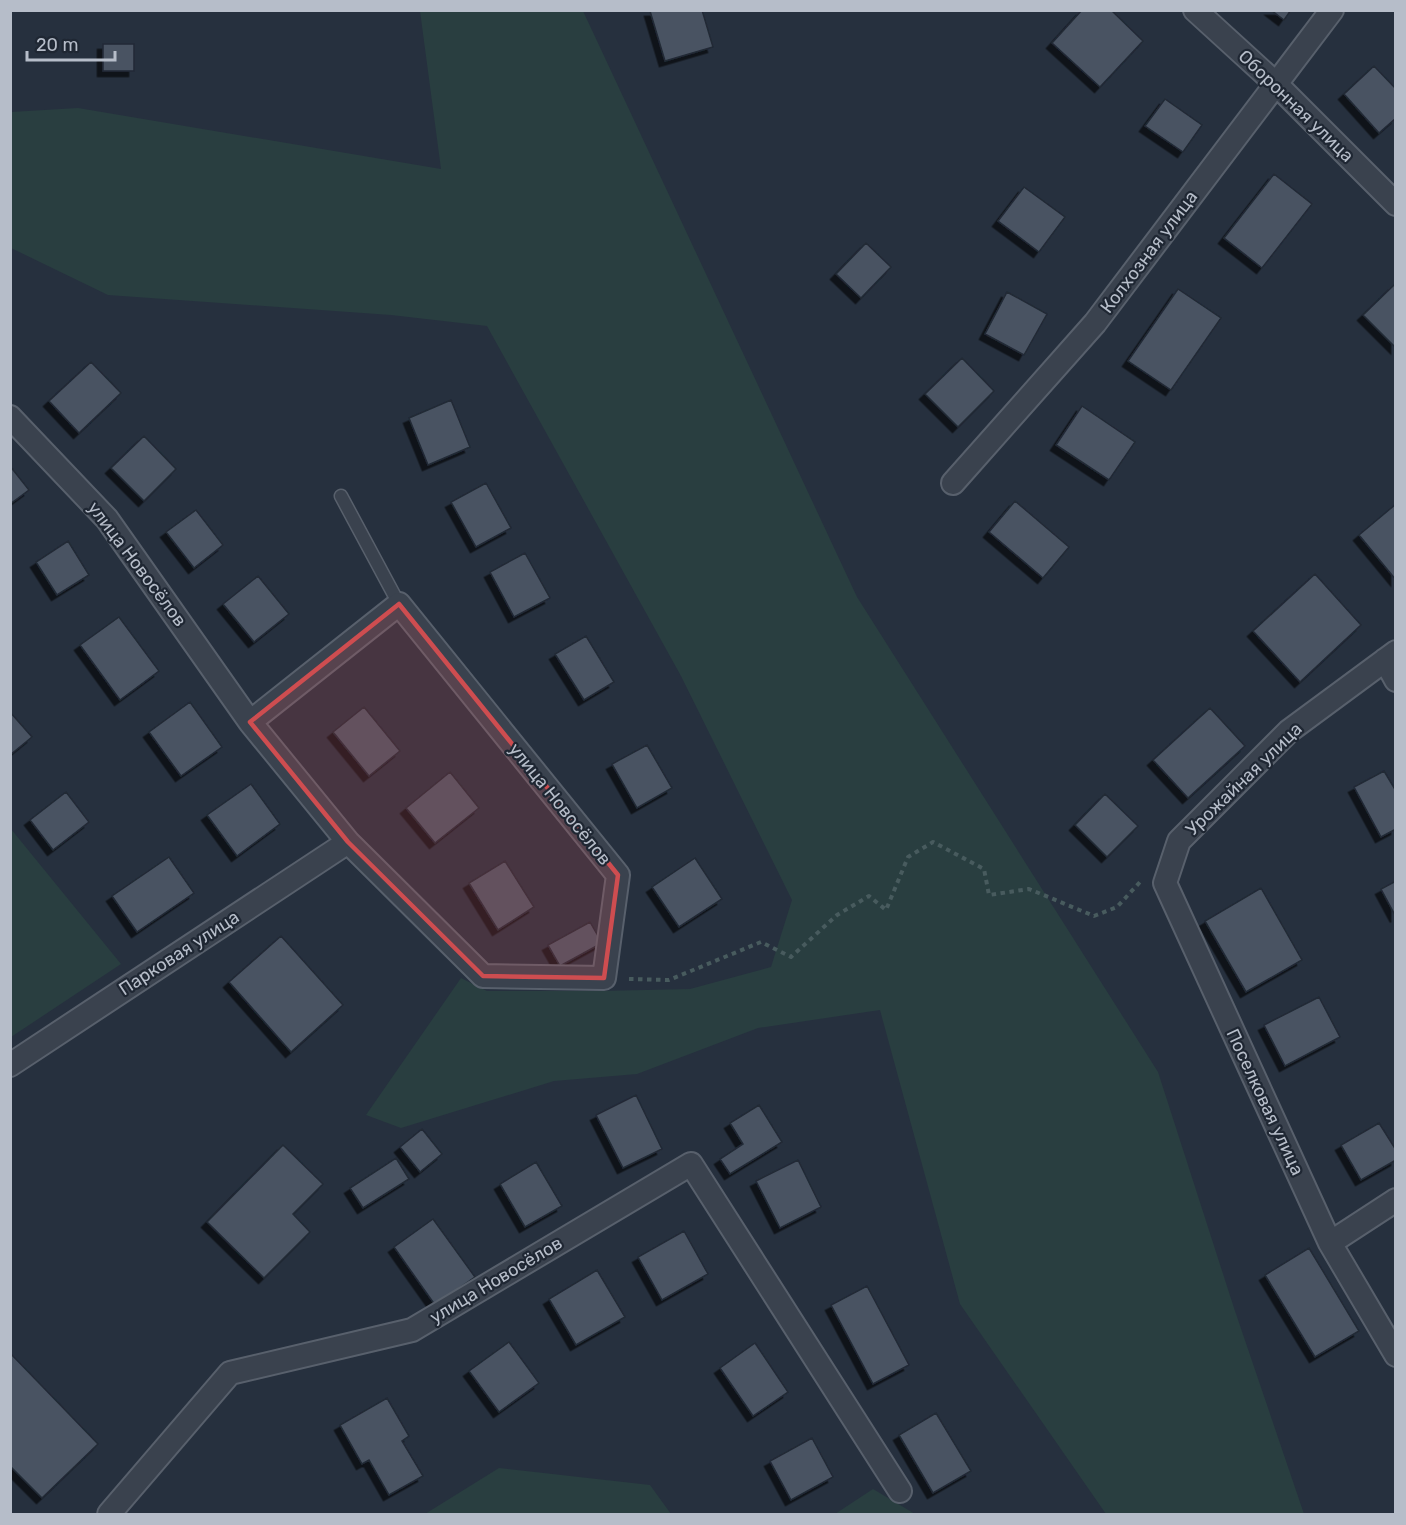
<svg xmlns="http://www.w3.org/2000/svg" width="1406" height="1525" font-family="Rubik,sans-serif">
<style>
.green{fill:#293e40}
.building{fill:#485362;stroke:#212935;stroke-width:1.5;filter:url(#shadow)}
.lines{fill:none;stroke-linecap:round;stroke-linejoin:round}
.service-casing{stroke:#58606c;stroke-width:15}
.minor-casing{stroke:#58606c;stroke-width:26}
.path{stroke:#485b5e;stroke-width:4;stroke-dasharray:4.5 4.5;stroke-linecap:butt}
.service{stroke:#3a424e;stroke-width:12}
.minor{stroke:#3a424e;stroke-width:22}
.marked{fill:#ce4d50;fill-opacity:0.2;stroke:#ce4d50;stroke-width:4.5;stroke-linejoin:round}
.labels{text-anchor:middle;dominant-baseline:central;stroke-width:4.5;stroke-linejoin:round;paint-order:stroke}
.street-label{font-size:18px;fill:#b6bdc9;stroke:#1f2733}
</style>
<defs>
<filter id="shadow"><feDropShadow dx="-5.5" dy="5.5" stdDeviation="0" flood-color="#0009"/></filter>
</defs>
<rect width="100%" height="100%" fill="#26303e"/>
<path class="green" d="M420,11H583L857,597L1158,1072L1234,1308L1304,1514H1106L960,1304L880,1010L758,1028L637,1074L554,1081L401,1128L366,1115L461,978L487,991H601L690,989L771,967L792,900L681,676L487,326L391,315L108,295L11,248V112L78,108L441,169Z
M11,829L121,964L11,1037H10Z
M499,1468L650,1485L671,1514H425Z
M873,1489L915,1514H835Z"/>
<path class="building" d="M702,10L713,47L665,61L650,11Z
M1082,10H1111L1143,41L1100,87L1052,43Z
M1271,10H1291L1284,20Z
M103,44H134V71H103Z
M1374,66L1396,89V118L1379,133L1344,94Z
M1165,99L1202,125L1183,152L1145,126Z
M1274,174L1312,204L1262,268L1224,238Z
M1024,187L1065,217L1039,252L998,221Z
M866,243L891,267L861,298L836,274Z
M1394,285L1396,287V348L1363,315Z
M1178,289L1221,318L1171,390L1128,361Z
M1007,292L1047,314L1024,355L985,334Z
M962,358L994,391L958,427L925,394Z
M91,362L121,393L79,433L49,401Z
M451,400L470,447L428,465L409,418Z
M1082,406L1135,442L1109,480L1056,445Z
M144,436L176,469L144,501L111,468Z
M10,466L29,490L10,504Z
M486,483L511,528L476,547L451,502Z
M1015,501L1069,547L1043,578L989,532Z
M1396,504V580L1359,535Z
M196,510L223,545L194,568L166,532Z
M68,541L89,575L57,595L36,562Z
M525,553L550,598L514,617L490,572Z
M1315,574L1361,625L1300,682L1253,631Z
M258,576L289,614L254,642L223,604Z
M119,617L159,671L120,700L80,645Z
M586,636L614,682L584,700L555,654Z
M190,702L222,747L181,776L149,732Z
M364,707L400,751L369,776L333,732Z
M1210,708L1245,746L1188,798L1153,760Z
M10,712L32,737L10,755Z
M647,745L672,788L637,808L612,764Z
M1384,771L1396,791V829L1381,837L1354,787Z
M450,772L479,808L435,843L406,808Z
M251,784L280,824L237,856L207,815Z
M66,792L89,822L53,850L30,820Z
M1105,794L1138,826L1107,857L1075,825Z
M169,857L194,893L137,932L112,896Z
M695,858L722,899L679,927L652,887Z
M505,861L534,907L498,930L469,883Z
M1396,881V917L1381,889Z
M1261,888L1302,960L1246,992L1205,921Z
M590,922L602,943L560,966L548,945Z
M281,936L343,1005L291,1052L229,982Z
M1319,997L1340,1037L1285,1066L1264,1025Z
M636,1095L662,1149L623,1168L596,1115Z
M759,1105L782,1142L730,1174L720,1159L743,1144L730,1123Z
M1379,1123L1396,1150V1160L1361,1180L1341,1145Z
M422,1129L442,1154L420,1172L400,1147Z
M283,1145L323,1184L293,1214L310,1232L264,1278L207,1222Z
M396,1158L409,1179L363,1208L350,1188Z
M798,1160L821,1207L780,1228L756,1181Z
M536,1162L562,1206L525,1227L500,1184Z
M433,1219L475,1277L435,1305L394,1247Z
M684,1231L708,1274L662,1300L638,1257Z
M1309,1248L1359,1331L1315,1357L1265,1275Z
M597,1270L625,1317L576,1345L549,1299Z
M867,1286L909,1365L873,1384L831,1305Z
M509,1342L539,1383L499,1412L469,1371Z
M755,1343L788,1392L753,1416L720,1368Z
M10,1353L98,1444L42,1498L10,1466Z
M387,1398L409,1436L402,1441L423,1476L389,1495L369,1460L362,1464L340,1425Z
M936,1413L971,1471L933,1493L899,1435Z
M812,1438L833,1477L791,1500L770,1461Z"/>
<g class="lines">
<defs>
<path id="service" d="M341,496L399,604"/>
<path id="minor" d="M1195,10L1275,83L1396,204
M10,417L107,519L250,722L348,842L483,976L604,978L618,875L399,604L250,722
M953,483L1095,323L1332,10
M1396,652L1289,731L1179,841L1165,883L1330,1243L1396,1355
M1385,660L1396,680
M10,1065L348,842
M1330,1243L1396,1200
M109,1514L230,1373L412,1330L691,1164L900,1491"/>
</defs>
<use href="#service" class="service-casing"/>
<use href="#minor" class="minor-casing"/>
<path class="path" d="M629,979L669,980L761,942L791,957L837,915L869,896L886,910L908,857L933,842L984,869L989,895L1029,889L1094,916L1117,907L1140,882"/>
<use href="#service" class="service"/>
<use href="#minor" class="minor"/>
</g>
<path class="marked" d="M399,604L618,875L604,978L483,976L348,842L250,722Z"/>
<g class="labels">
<g class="street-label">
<text transform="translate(1296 106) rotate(44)">Оборонная улица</text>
<text transform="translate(1149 252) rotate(-53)">Колхозная улица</text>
<text transform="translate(137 564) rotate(53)">улица Новосёлов</text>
<text transform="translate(1244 779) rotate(-44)">Урожайная улица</text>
<text transform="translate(560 804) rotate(51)">улица Новосёлов</text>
<text transform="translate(179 953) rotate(-33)">Парковая улица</text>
<text transform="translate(1265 1102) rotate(65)">Поселковая улица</text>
<text transform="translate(496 1280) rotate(-31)">улица Новосёлов</text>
</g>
</g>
<rect width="1406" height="1525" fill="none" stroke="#b6bdc9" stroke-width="24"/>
<path d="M27 51v9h88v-9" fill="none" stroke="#b6bdc9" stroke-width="3"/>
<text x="36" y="51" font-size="18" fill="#b6bdc9" stroke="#1f2733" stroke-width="4.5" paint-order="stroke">20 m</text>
</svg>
